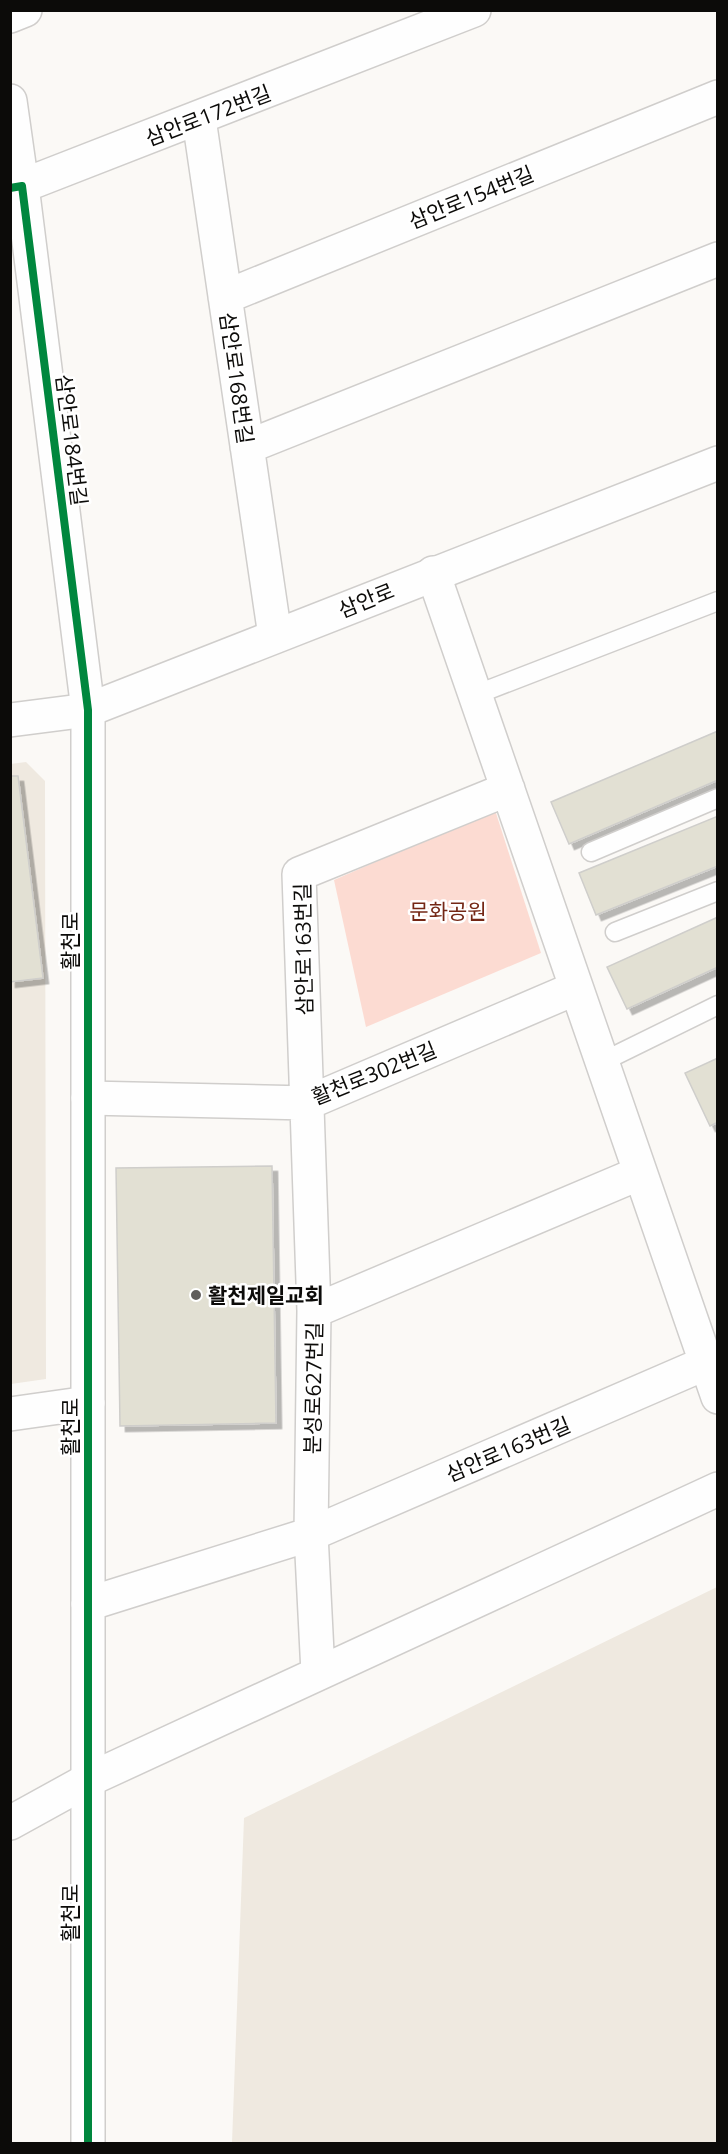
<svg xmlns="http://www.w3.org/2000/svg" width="728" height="2154" font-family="'Open Sans','Noto Sans KR',sans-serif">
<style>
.built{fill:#efe9e0}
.green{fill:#fcdbd2}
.building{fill:#e2e0d3;stroke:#cfcecb;stroke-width:1.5;filter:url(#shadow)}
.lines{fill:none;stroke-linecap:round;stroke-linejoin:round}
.service-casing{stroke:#d0cecc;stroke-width:21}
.minor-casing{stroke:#d0cecc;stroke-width:36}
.tertiary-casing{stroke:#d0cecc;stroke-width:36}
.secondary-casing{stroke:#d0cecc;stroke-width:36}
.service{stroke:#fefefe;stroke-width:18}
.minor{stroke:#fefefe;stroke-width:33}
.tertiary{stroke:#fefefe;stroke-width:33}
.secondary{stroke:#fefefe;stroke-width:33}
.cycleway-casing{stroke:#fff;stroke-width:11}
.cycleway{stroke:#00873e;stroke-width:8}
.poi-dot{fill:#605e5c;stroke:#fff;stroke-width:2}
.labels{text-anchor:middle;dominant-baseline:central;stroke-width:5;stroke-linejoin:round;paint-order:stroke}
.street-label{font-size:21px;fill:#0c0b09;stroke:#fff}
.park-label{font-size:21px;fill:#742715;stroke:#fff}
.poi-label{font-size:21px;font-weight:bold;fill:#0c0b09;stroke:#fff;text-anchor:start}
</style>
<defs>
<filter id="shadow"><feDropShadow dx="5.5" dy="5.5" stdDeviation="0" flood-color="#0004"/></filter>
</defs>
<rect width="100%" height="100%" fill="#fbf9f6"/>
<path class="built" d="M26,762L45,781L46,1379L11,1384L10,764Z
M717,1587V2143H232L244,1818Z"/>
<path class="green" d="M495,810L541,953L366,1027L334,880Z"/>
<path class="building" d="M718,731V780L569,844L551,802Z
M10,776H18L43,978L10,982Z
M718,816V866L596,915L579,873Z
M718,917V967L627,1009L607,967Z
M718,1058V1122L710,1126L685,1073Z
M272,1166L276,1423L120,1426L116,1168Z"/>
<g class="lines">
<defs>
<path id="service" d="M475,695L718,601
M591,852L718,798
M615,932L718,891
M602,1062L718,1005"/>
<path id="minor" d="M10,16L25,10
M10,101L22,186L474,10
M199,119L275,636
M10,188L22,186L88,710
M225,297L718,97
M247,447L718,259
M433,573L718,1397
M88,1098L307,1103L576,988
M314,1311L640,1173
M10,1414L88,1403
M88,1604L311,1534L706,1363
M318,1673L311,1534L314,1311L299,874L508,789
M10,1823L88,1780L718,1489"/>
<path id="tertiary" d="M88,2144V710"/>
<path id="secondary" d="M10,720L88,710L718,463"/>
</defs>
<use href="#service" class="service-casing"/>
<use href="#minor" class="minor-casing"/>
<use href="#tertiary" class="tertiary-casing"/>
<use href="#secondary" class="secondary-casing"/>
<use href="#service" class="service"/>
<use href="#minor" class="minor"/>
<use href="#tertiary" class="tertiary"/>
<use href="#secondary" class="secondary"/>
<defs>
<path id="cycleway" d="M10,188L22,186L88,710V2144"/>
</defs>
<use href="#cycleway" class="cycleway-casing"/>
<use href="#cycleway" class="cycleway"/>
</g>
<circle class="poi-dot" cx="196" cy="1295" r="6"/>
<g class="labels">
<g class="street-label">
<text transform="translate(208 115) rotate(-21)">삼안로172번길</text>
<text transform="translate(471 197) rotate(-22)">삼안로154번길</text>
<text transform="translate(237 378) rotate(82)">삼안로168번길</text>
<text transform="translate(72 440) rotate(83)">삼안로184번길</text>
<text transform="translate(366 600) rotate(-22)">삼안로</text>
<text transform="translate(70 941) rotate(-90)">활천로</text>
<text transform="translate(303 949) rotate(-91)">삼안로163번길</text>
<text transform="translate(374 1073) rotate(-22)">활천로302번길</text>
<text transform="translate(313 1388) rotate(-89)">분성로627번길</text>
<text transform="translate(70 1427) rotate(-90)">활천로</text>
<text transform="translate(508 1449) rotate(-23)">삼안로163번길</text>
<text transform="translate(70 1913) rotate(-90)">활천로</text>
</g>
<g class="park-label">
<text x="448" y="911">문화공원</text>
</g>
<g class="poi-label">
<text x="208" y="1295">활천제일교회</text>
</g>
</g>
<rect width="728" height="2154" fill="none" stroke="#0c0b09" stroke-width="24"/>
</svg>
